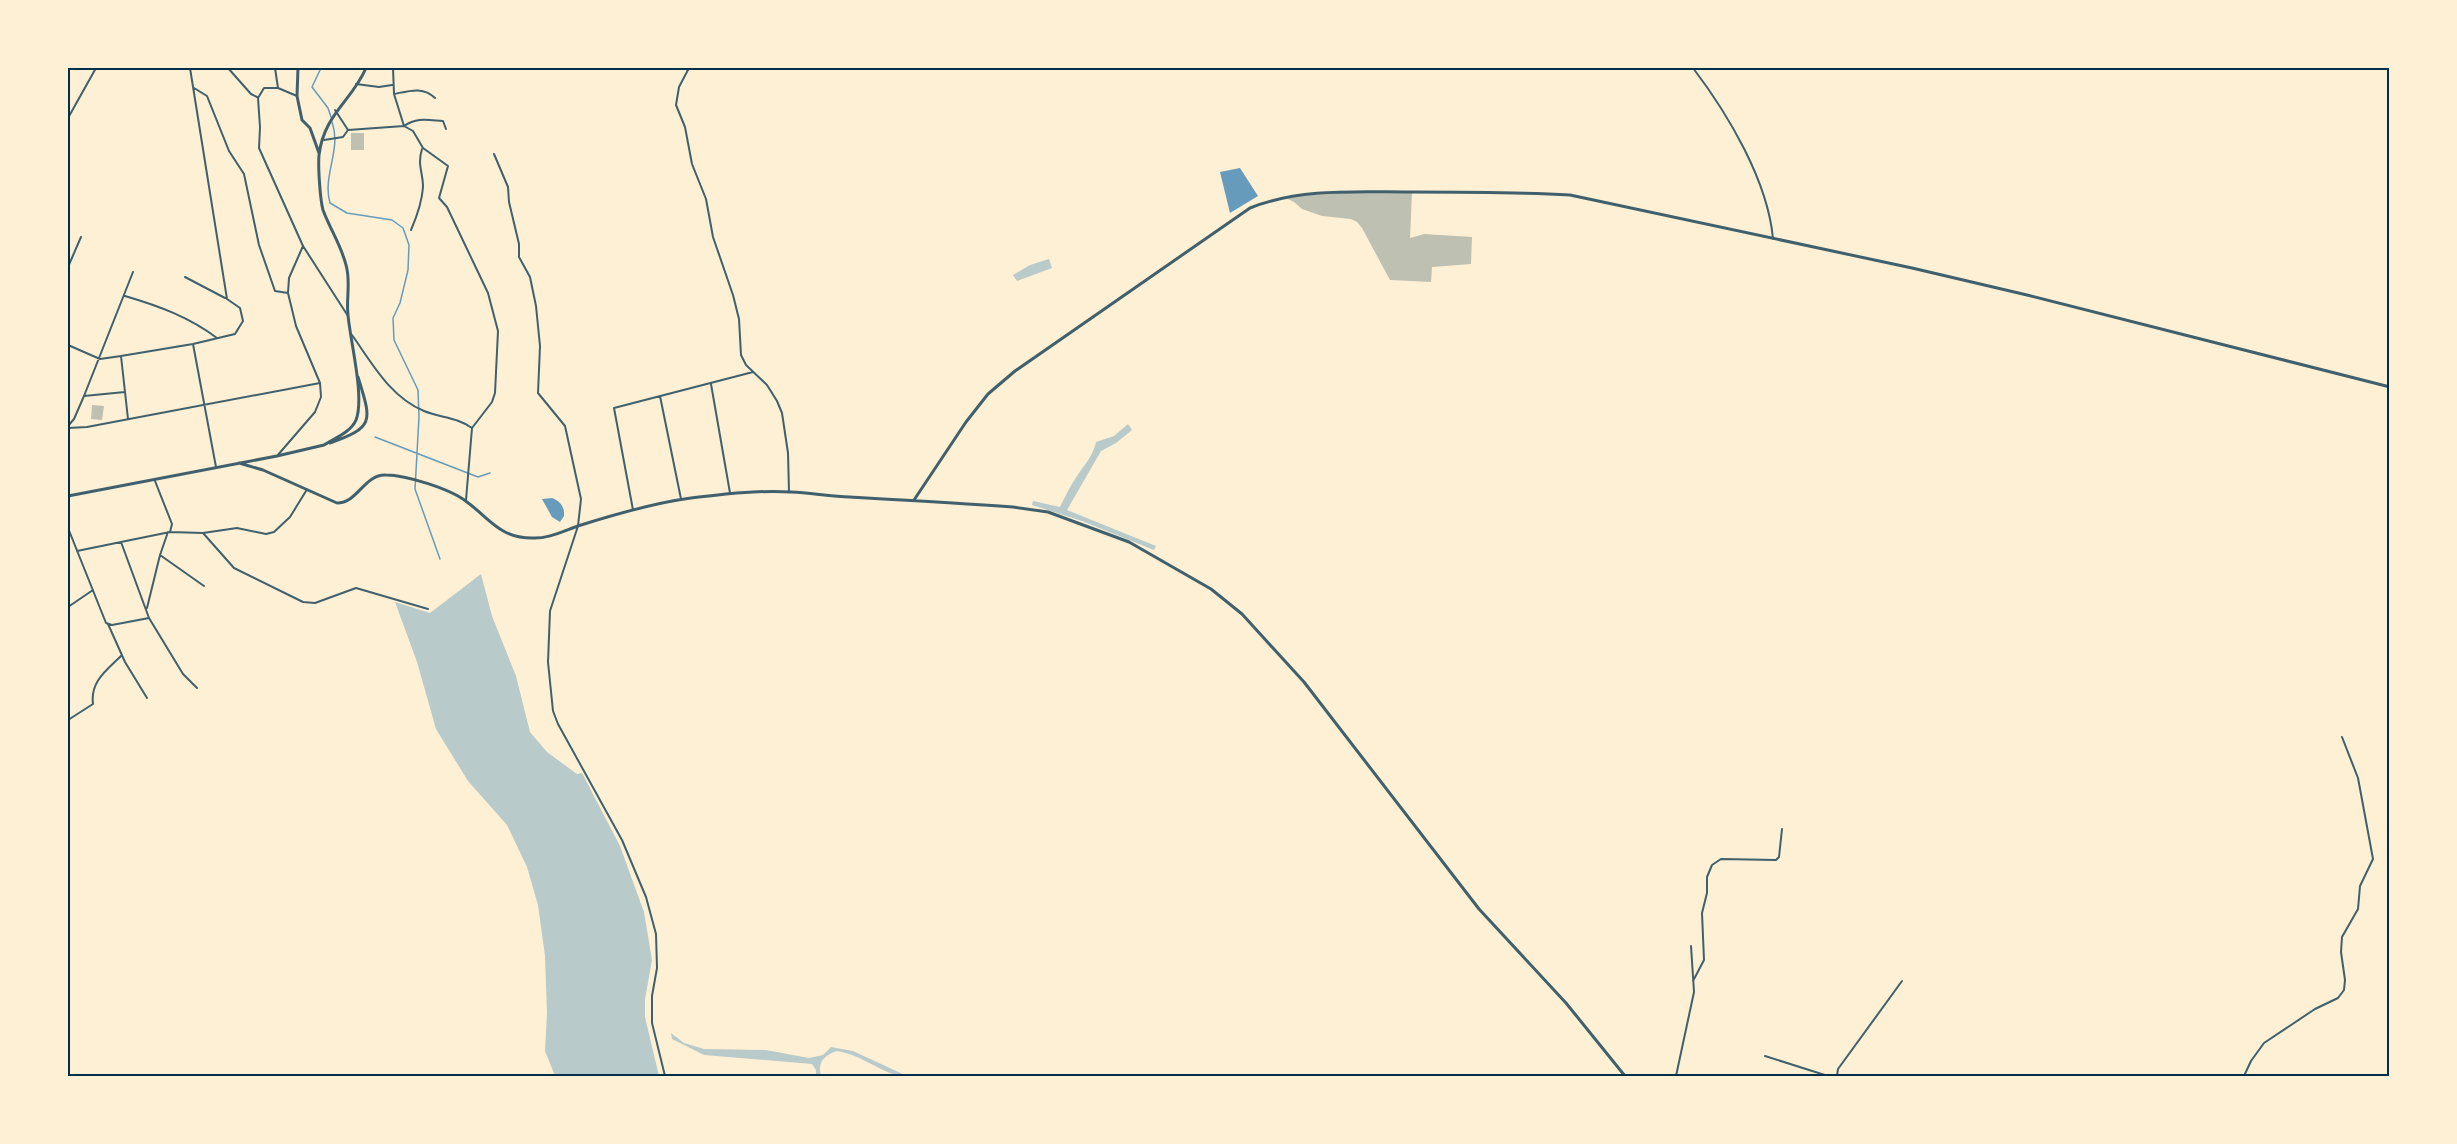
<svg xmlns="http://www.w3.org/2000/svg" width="2457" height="1144" font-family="Manrope,sans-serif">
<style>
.green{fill:#b9caca}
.water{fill:#669bbc}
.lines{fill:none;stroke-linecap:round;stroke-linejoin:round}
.stream{stroke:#669bbc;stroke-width:1.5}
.building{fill:#bec0b2}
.minor{stroke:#3f606c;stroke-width:2}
.tertiary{stroke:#3f606c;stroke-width:3}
.neatline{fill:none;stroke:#003049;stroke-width:2}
</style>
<rect width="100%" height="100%" fill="#fdf0d5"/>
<path class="green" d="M1049,259L1052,268L1017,281L1013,275L1030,265Z
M1128,424L1132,430L1116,443L1101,451L1067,510L1156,546L1154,550L1082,521L1032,505L1033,501L1060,507C1065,497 1070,486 1077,476C1085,464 1093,456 1096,442L1114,436Z
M481,574L492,616L516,676L530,732L547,752L577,774L582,773L620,846L644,912L652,960L645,999V1017L659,1076H555L545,1051L547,1013L545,956L538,905L527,867L507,825L468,781L436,729L417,662L395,602L430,613Z
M671,1033L684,1043L704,1049L766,1050L809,1058L823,1055L831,1047L853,1051L907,1076C885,1077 864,1055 837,1051C824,1055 817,1063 821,1076H816V1070L812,1064L704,1055L672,1039Z"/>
<path class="water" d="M1240,168L1258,196L1230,213L1220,172Z
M552,498C560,501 565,507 564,516L560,522L552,517L542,499Z"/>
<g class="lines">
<path class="stream" d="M321,68L312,87L328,108L331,117
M332,122C342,149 322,176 330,203L347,213L392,220L403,228L409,245L408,270L400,303L393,318L394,340L418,390L419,417L415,489L440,559
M375,437L478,477L490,473"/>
</g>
<path class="building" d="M351,133H364V150H351Z
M1350,192H1412L1410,238L1424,234L1472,237L1471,264L1432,267L1431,282L1390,280L1362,228L1357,222L1351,219L1322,216L1302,209L1294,202L1284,197Z
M92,405L104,406L102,420L91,419Z"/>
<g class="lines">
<path class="minor" d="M228,68L251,94L257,97
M275,68L278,88
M393,68L394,94L404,126C417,117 428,120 443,121L446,129
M689,68L679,87L676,105L685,127L692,164L706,199L713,237L733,295L739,319L741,355L746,365L767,385L777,401L782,413L788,453L789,492
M1693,68C1728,114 1768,181 1773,239
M356,84L379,87L392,85
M194,88L207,96L229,151L244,174L259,245L275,291L288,293
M394,94C409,91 423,86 435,98
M297,96L278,88H264L258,98L260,127L259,148L303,246L348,316
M335,110L348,130
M68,118L96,68
M324,140L343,137L348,130L404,126L413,131L423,148L448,166L439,198L447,207L488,293L498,331L495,393L492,402L472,428
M494,154L508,187L509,202L519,244V257L530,277L536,306L540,346L538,393L565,426L581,499L578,526L550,611L548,662L553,711L558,724L622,840L646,897L656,934L657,968L652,996V1023L665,1076
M411,230C417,216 422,203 423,187C423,172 417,165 422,149
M68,267L81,237
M185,277L225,298
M125,296C159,306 189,317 217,338
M352,335C372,363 390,397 424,411C441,418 457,417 472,428L466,500
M193,344L216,467
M68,345L100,359L121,356
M711,384L730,493
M84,396L125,392
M660,396L681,499
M128,419L121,356L193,344L235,334L243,321L240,308L227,299L190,68
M68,426L74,419L84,396L133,272
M68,428L87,427L320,383
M277,456L315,412L321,397L320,383L296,326L288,293L289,278L303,246
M633,510L614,408L753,372
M68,528L106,623L112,625L149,618L183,674L197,688
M170,532L203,533L234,568L303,602L315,603L356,588L428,609
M203,533L237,528L266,534L274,532L290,517L306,491
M121,542L149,618
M77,551L170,532L172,524L155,481
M160,555L204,586
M68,607L93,590
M147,608L160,555L168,532
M108,624L125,662L147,698
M68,720L93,704C90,681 107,670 122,655
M1693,981L1704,960L1702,913L1707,893V877L1712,865L1721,859L1776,860L1779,857L1782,829
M1765,1056L1828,1076
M1676,1076L1694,992L1691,946
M1837,1076L1838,1069L1902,981
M2244,1076L2251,1061L2264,1043L2315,1009L2338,998L2344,990L2345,980L2341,952L2342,937L2358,909L2360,886L2373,859L2358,778L2342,737"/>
<path class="tertiary" d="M298,68L297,96L302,120L310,128L319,153
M330,443C376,427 371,420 358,377
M324,445C335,438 351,432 356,420C365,397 350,340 348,315C346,299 351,281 346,265C341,245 330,229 323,210C320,199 318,167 319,155C324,114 352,101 366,68
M239,463L263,470L337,503C358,503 364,474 386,475C406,475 451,489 467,502C490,519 500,538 532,538C549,539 565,530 581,525C616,514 653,503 691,498C724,494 758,490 791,492C810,493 830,496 850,497C904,500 959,503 1013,507L1048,512L1129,542L1211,589L1242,614L1304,682L1479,909L1566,1003L1625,1076
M68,496L277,456L324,445
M914,500L966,422L988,394L1015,371L1250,208C1300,188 1356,192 1409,192C1463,192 1517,192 1570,195L1912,268L2027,295L2390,387"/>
</g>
<rect width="2457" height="1144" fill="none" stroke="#fdf0d5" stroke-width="138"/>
<rect x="69" y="69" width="2319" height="1006" class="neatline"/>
</svg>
